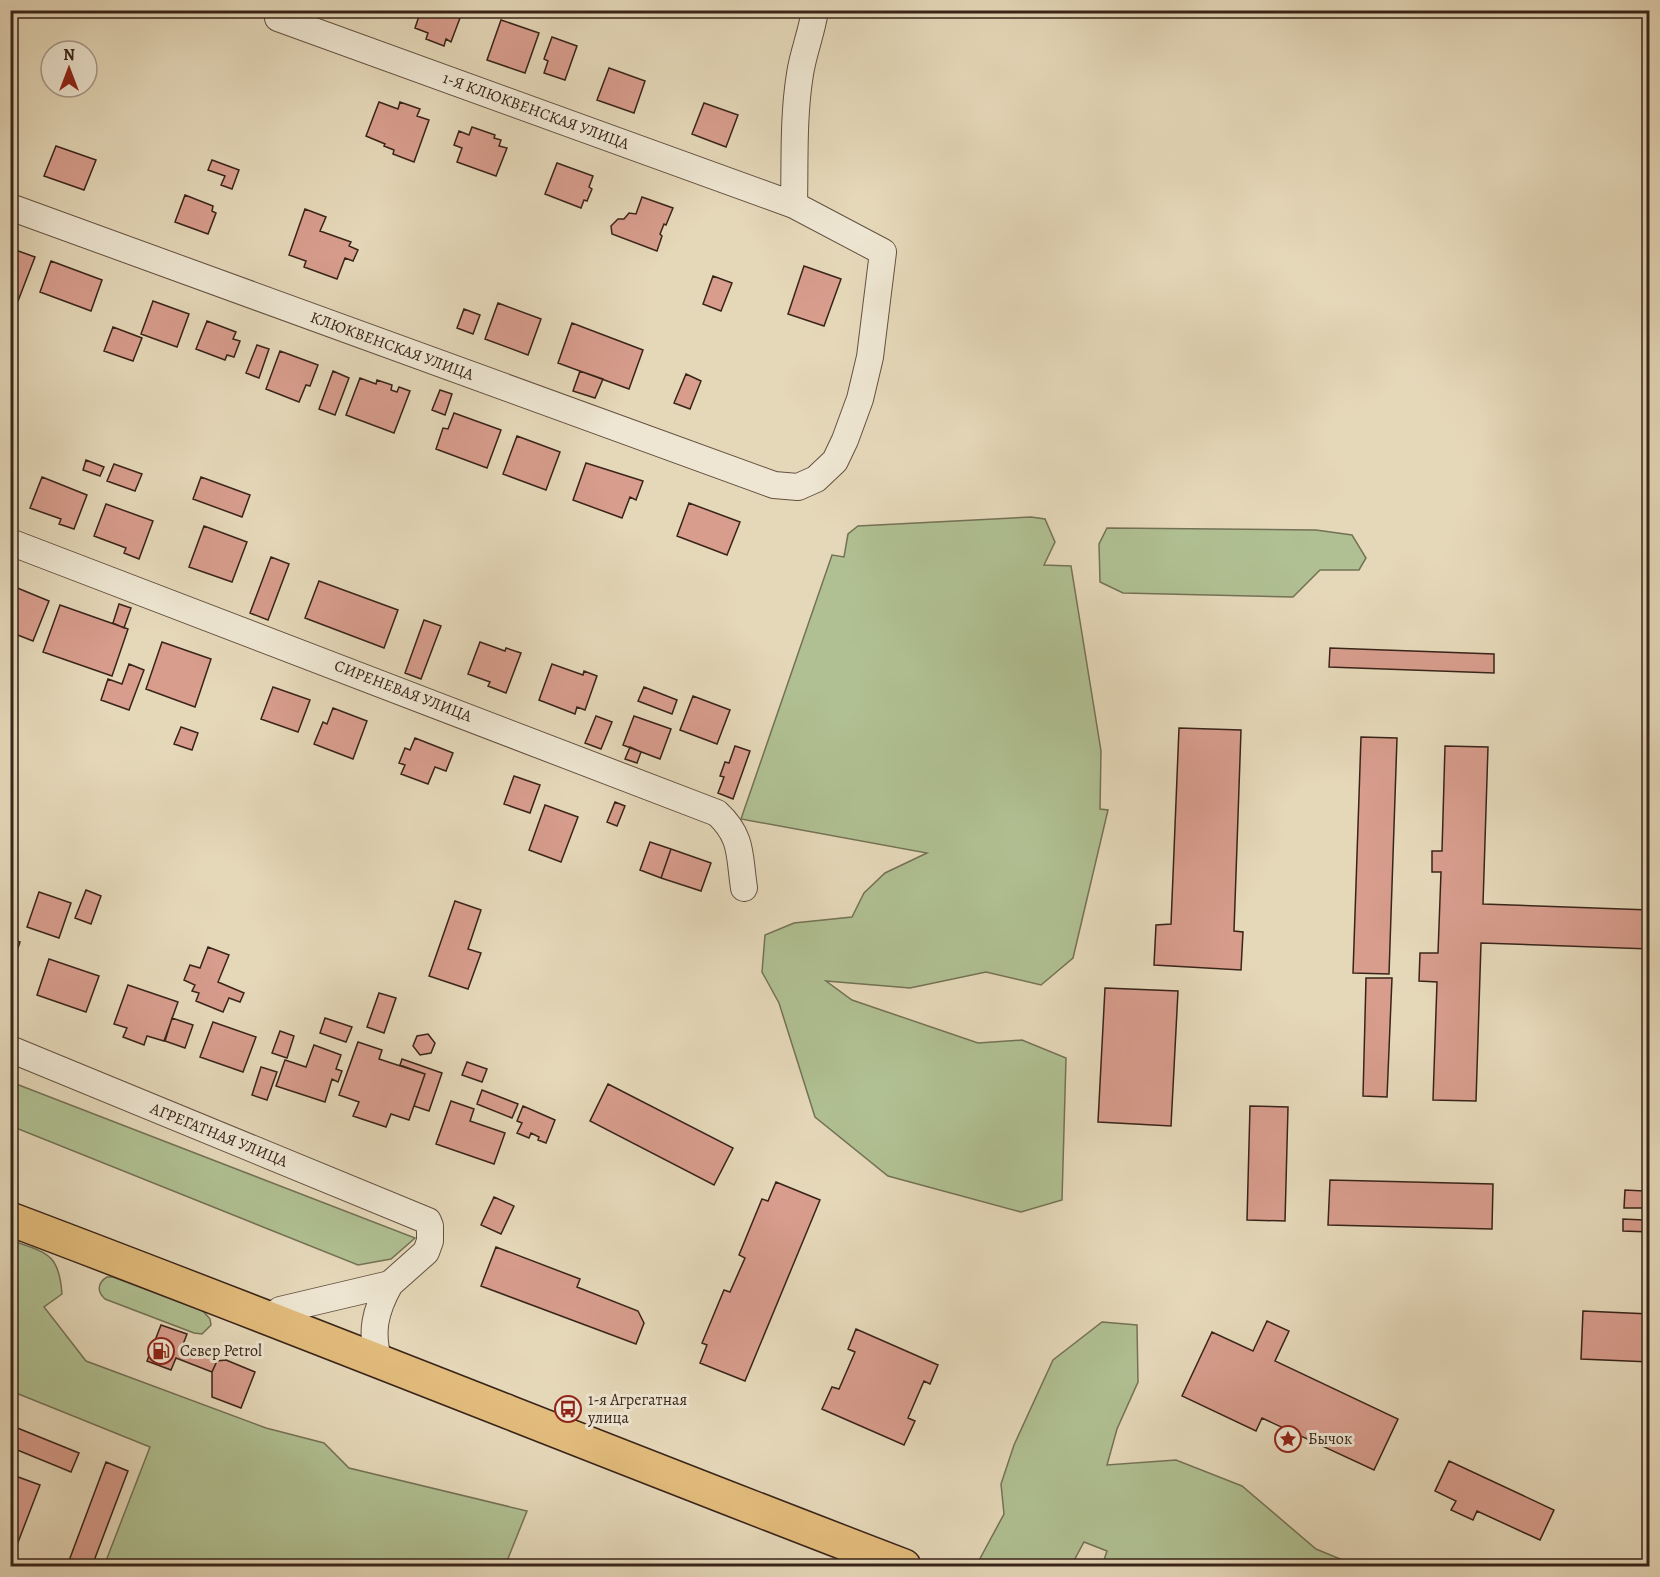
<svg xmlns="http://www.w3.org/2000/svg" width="1660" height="1577" font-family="Alegreya,serif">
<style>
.green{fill:#b0c092;stroke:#747256;stroke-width:1.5}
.building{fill:#d89d8d;stroke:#392419;stroke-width:1.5}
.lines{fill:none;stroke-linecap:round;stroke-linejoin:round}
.minor-casing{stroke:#645141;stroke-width:28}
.major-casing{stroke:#392419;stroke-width:36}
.minor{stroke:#eee6d2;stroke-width:26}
.major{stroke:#e2bc7c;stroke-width:33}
.labels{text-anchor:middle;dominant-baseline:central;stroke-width:6;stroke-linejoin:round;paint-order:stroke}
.street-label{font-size:16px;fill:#392419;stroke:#eee6d2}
.poi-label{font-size:16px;fill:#392419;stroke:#eee6d2;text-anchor:start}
</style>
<rect width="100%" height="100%" fill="#e5d8b9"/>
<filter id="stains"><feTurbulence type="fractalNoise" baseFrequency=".00333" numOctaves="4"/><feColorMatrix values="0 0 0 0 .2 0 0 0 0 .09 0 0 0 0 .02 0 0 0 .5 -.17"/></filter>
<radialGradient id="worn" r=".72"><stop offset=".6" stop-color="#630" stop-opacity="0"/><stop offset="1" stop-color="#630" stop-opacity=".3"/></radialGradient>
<path class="green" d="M1031,517L1045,519L1055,542L1044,565L1071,566L1101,751L1100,809L1108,810L1073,958L1041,985L986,972L910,988L826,981L852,1000L978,1043L1022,1040L1066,1058L1062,1200L1021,1212L888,1176L815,1117L779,1003L762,972L765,935L794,923L852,917L864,893L885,873L927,853L741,819L832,555L844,557L848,534L858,526Z
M1107,528L1316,530L1352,535L1366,558L1359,570H1320L1293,597L1123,593L1100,582L1099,544Z
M11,1082L415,1238L391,1259L358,1265L11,1126Z
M10,1240C46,1253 59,1252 62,1294L44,1307L86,1361L266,1428L324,1443L349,1468L527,1511L505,1566H104L150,1447L11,1391Z
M107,1277H113L203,1311L210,1319L211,1325L202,1334L194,1333L105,1299C97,1292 97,1283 107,1277Z
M1102,1322L1137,1325L1138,1382L1117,1429L1107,1465L1176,1460L1242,1486L1316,1549L1357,1566H1102L1107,1551L1084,1542L1071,1566H976L1004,1514L1001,1484L1014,1445L1053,1360Z"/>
<path class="building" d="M421,10H463L451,42L446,39L444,46L426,39L428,33L415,28Z
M501,20L539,33L525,73L487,60Z
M552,37L577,46L565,80L544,73L548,61L544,59Z
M609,68L645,81L634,113L597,100Z
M379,102L398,109L400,102L420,109L417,116L429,120L414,162L393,154L394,150L384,146L385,144L366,136Z
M704,103L738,115L726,147L692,134Z
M472,127L495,135L494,138L501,140L499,146L507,148L496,176L457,162L462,148L454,145L459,131L469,135Z
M56,146L96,160L84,190L44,176Z
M212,160L239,170L232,189L221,185L225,176L208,170Z
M557,163L593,176L589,187L592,189L587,201L584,200L581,208L545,194Z
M185,195L213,206L212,211L216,213L208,234L175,222Z
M642,197L673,208L666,225L664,224L660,234L662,236L657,251L612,234L611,226L618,219H624L629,213L636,214Z
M305,209L326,217L320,231L351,242L349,246L358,250L353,261L345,258L337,279L304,267L306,261L289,255Z
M10,248L35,257L18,301L10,298Z
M51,261L102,280L91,311L40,292Z
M804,266L841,279L824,326L788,314Z
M713,276L732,283L721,311L703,304Z
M153,301L189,314L177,347L141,334Z
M498,303L541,319L528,355L485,339Z
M464,309L480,315L473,334L457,328Z
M207,321L236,332L233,339L240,341L234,357L227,355L225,360L196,349Z
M572,323L643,350L629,389L558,363Z
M113,327L142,338L133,361L104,351Z
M257,345L269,349L259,378L246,373Z
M280,351L318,365L310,386L306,385L299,402L266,389Z
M333,371L349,378L335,415L319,409Z
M580,371L603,379L595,398L573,391Z
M686,374L701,381L690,409L674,403Z
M360,378L376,384L377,380L392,385L391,390L397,392L399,387L410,391L394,433L346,415Z
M440,390L452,394L445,415L432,410Z
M454,413L501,430L487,468L436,449L443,428L448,429Z
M517,436L560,452L546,490L503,474Z
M10,458L17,460L10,476Z
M86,460L104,467L100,476L83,470Z
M586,463L643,481L636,500L630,497L622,518L573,500Z
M114,464L142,474L135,491L107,481Z
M42,477L87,495L74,529L59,524L61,519L30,508Z
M201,477L250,495L242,517L193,499Z
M689,503L740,522L727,555L677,536Z
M106,504L153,521L139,559L124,553L126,548L94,536Z
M204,526L247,542L232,582L189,567Z
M271,557L289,564L268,620L250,613Z
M319,581L398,610L384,648L305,618Z
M10,585L49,601L33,641L10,632Z
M119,604L131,608L124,628L113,623Z
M60,605L128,629L112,676L43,652Z
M424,620L441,626L421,679L405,673Z
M162,642L211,659L195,707L146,689Z
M480,642L505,651L506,648L521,653L506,693L488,686L490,682L468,674Z
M1330,648L1494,654V673L1329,667Z
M129,664L144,670L129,710L101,700L108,679L122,684Z
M552,664L583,675L584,671L597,676L585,710L577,707L575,714L539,700Z
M273,687L310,700L298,732L261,719Z
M644,687L677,700L672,714L638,701Z
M693,696L730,710L717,744L680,730Z
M333,708L367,721L353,759L314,744L323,722L327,724Z
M596,716L612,722L601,749L585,743Z
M634,716L671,729L660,759L623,745Z
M181,727L198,733L192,750L174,744Z
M1179,728L1241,730L1234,931L1243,932L1241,970L1154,965L1156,925L1171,924Z
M1361,737L1397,738L1389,974L1353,973Z
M415,738L453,753L446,771L435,767L428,784L401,774L405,765L399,763L405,748L410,750Z
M735,746L750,751L733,799L718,793L724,777L720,776L725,762L729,763Z
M1445,746L1488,747L1483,904L1650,910V949L1481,943L1476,1101L1433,1100L1437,982L1419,981L1420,953H1438L1441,872H1432V851H1442Z
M630,747L641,752L637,763L625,759Z
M514,776L540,785L530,813L504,804Z
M615,802L625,806L617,826L607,822Z
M545,805L578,817L561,862L529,850Z
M650,842L671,849L661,878L640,870Z
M671,849L711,863L701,891L661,878Z
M86,890L101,896L91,924L75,918Z
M39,892L71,903L59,938L27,927Z
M455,901L481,910L468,949L481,953L468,989L429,976Z
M10,939L20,942L10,971Z
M208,947L229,955L218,982L244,993L240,1002L229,998L223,1012L196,1001L199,993L192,991L195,985L184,980L190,965L200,968Z
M49,959L99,976L86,1012L37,995Z
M1366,978H1392L1387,1097L1363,1096Z
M128,985L178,1002L164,1041L147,1036L144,1045L123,1037L127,1028L114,1024Z
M1105,988L1178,991L1171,1126L1098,1122Z
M379,993L396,998L384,1033L367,1027Z
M172,1018L193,1025L185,1048L165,1041Z
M325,1018L352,1027L346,1042L320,1033Z
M213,1022L256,1037L243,1072L200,1057Z
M280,1031L294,1036L287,1058L272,1053Z
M428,1034L435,1043L431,1053L420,1055L413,1046L417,1036Z
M358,1042L382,1050L379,1059L425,1074L409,1120L391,1114L386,1127L353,1116L359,1102L339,1095Z
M314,1045L341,1055L336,1069L342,1071L338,1082L332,1079L325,1102L276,1086L285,1060L306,1067Z
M402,1059L442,1073L429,1111L414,1106L425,1074L400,1065Z
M467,1062L487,1069L482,1082L462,1075Z
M261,1067L277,1072L267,1100L252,1095Z
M608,1084L733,1148L714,1185L590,1121Z
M482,1090L518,1104L512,1118L477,1104Z
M451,1101L474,1109L470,1121L505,1133L494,1164L436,1144Z
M523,1106L555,1120L546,1143L538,1140L539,1137L531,1133L529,1138L517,1133L522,1123L517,1121Z
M1250,1106L1288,1107L1285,1221L1247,1220Z
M1645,1174L1650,1175V1232L1623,1231V1219L1644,1220V1208H1624L1625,1190L1644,1191Z
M1330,1180L1493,1184L1492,1229L1328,1225Z
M776,1182L820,1200L745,1381L700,1363L707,1345L702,1343L724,1290L730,1292L745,1258L739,1255L762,1199L768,1201Z
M494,1197L514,1206L501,1234L481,1225Z
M496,1247L580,1279L577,1287L638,1311L644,1323L636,1344L481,1286Z
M1583,1311L1650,1314V1362L1581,1359Z
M1267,1321L1289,1331L1275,1361L1398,1419L1374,1470L1262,1418L1256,1431L1182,1396L1212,1332L1253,1351Z
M161,1325L187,1334L182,1347L217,1361L212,1372L176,1358L171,1370L147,1361Z
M856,1329L938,1365L930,1384L924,1381L908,1418L915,1421L904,1445L822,1409L832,1387L839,1389L855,1352L848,1349Z
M226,1360L255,1372L241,1408L212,1397V1372L217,1361Z
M10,1425L79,1453L71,1472L10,1447Z
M1449,1461L1554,1510L1540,1540L1477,1511L1473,1520L1451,1510L1456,1501L1435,1491Z
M106,1462L128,1471L92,1566H67Z
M10,1474L40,1485L10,1563Z"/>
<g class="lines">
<defs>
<path id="minor" d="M278,18L794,205
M10,207L774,485L798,487L816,479L835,461L845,440L860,399L870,357L883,252L794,205C795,161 793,117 800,74C803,53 812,32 815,10
M10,542L717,813C743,837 739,855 744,888
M10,1049L428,1221L430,1226V1241L426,1252L390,1284L280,1310L272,1318
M379,1362C370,1332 375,1311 390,1284"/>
<path id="major" d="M10,1219C310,1332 606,1452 904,1566"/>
</defs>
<use href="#minor" class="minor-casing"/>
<use href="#major" class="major-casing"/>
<use href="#minor" class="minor"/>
<use href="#major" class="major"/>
</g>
<defs>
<symbol id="fuel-ring" viewBox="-11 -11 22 22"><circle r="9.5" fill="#eee6d2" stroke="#8f2418" stroke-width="1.5"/><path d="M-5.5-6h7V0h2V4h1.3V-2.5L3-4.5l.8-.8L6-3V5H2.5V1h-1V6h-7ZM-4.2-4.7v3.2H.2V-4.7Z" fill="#8f2418"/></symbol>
<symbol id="bus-ring" viewBox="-11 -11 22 22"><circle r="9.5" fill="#eee6d2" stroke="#8f2418" stroke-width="1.5"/><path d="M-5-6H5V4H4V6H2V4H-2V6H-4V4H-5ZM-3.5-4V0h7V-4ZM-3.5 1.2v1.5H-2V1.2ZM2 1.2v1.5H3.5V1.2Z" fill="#8f2418"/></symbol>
<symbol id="sight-ring" viewBox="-11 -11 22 22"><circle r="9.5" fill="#eee6d2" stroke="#8f2418" stroke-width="1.5"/><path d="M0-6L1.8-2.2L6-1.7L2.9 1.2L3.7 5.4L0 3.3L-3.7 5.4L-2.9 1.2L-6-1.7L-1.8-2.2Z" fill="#8f2418"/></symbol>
</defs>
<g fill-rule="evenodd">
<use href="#fuel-ring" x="146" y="1336" width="30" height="30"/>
<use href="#bus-ring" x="553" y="1394" width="30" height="30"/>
<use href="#sight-ring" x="1273" y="1424" width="30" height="30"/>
</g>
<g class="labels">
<g class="street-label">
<text transform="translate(536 111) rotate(20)">1-Я КЛЮКВЕНСКАЯ УЛИЦА</text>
<text transform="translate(392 346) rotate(20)">КЛЮКВЕНСКАЯ УЛИЦА</text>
<text transform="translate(403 691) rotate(21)">СИРЕНЕВАЯ УЛИЦА</text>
<text transform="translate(219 1135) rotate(22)">АГРЕГАТНАЯ УЛИЦА</text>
</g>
<g class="poi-label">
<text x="180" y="1351">Север Petrol</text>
<text x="588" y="1400">1-я Агрегатная<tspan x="588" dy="18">улица</tspan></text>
<text x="1308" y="1439">Бычок</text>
</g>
</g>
<rect width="1660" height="1577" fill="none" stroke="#e5d8b9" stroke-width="36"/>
<rect x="12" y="12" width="1636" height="1553" fill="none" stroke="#392419" stroke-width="3"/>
<rect x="18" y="18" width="1624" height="1541" fill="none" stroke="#392419" stroke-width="1.5"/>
<g transform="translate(69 69)"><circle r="28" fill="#eee6d2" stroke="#a69888" stroke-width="1.5"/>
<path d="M0-4.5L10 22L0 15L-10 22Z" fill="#8f2418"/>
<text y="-9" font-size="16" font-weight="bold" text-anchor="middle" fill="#392419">N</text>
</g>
<rect width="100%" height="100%" filter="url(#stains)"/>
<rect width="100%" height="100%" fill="url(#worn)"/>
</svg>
